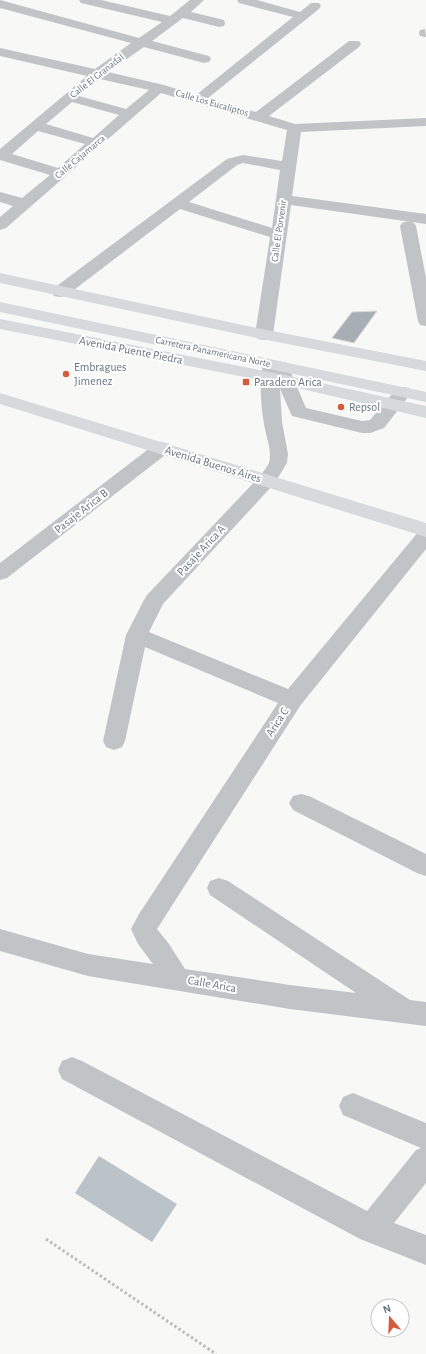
<svg xmlns="http://www.w3.org/2000/svg" width="426" height="1354" font-family="'Alegreya Sans',sans-serif">
<style>
.water{fill:#bac4c8}
.building{fill:#a8afb4;stroke:#dadad8}
.lines{fill:none;stroke-linecap:round;stroke-linejoin:round}
.path{stroke:#babdbf;stroke-width:3;stroke-dasharray:2.5 2.5;stroke-linecap:butt}
.minor{fill:#c0c4c7;fill-rule:evenodd}
.major{fill:#d6dadd;fill-rule:evenodd}
.highway{fill:#d6dadd;fill-rule:evenodd}
.poi-dot{fill:#d45c3a;stroke:#fff;stroke-width:1.5}
.labels{text-anchor:middle;dominant-baseline:central;stroke-width:4;stroke-linejoin:round;paint-order:stroke}
.far-street-label{font-size:10px;fill:#66747e;stroke:#fff}
.street-label{font-size:12px;fill:#66747e;stroke:#fff}
.poi-label{font-size:12px;fill:#66747e;stroke:#fff;text-anchor:start}
</style>
<rect width="100%" height="100%" fill="#f8f8f6"/>
<path class="water" d="M99,1156L177,1204L152,1242L75,1193Z"/>
<path class="building" d="M377,311L354,343L332,338L352,312Z"/>
<g class="lines">
<path class="path" d="M46,1239L216,1354"/>
<path class="minor" d="M0,0L139,38L162,22L81,3L79,0H101L170,16L190,0H204L191,12L224,20L225,23L224,26L219,27L183,18L152,41L209,56L211,59L209,62L204,63L144,47L108,72L164,85L196,95L293,17L239,3L237,0H257L300,12L311,3H319L321,6L319,9L208,98L256,112L349,41H359L361,44L359,47L269,116L295,124L426,118V126L301,132L292,196L426,214V224L291,205L273,335L270,339L264,340L258,339L255,335L270,237L180,209L66,296L60,297L54,296L52,292L54,288L227,159L243,155L282,161L287,130L161,93L6,228L0,230V217L13,206L0,202V192L22,198L50,175L0,160V149L87,76L0,56V48L95,69L131,43L0,8ZM100,79L149,90L126,109L79,96ZM72,102L119,115L93,138L46,124ZM38,131L85,144L58,168L12,154ZM243,163L280,170L272,228L189,202L237,165Z
M425,29L426,37L420,36L419,33L420,30Z
M408,221L414,223L416,226L426,278V326L420,325L418,321L400,226L402,223Z
M271,360L287,363L306,408L362,421L370,420L397,388L403,387L409,388L412,392L384,428L370,433H362L292,416L280,389L282,422L288,454L287,463L274,484L163,604L149,632L288,689L419,531L426,529V549L300,706L157,929L169,944L185,969L290,985L356,993L210,895L207,888L210,881L219,878L228,881L410,1000L426,1002V1026L290,1009L88,976L0,951V929L88,954L153,964L138,944L131,929L139,914L278,703L145,647L125,741L122,747L114,750L106,747L103,741L126,635L144,600L147,595L260,476C263,472 267,467 269,463C272,452 267,439 265,429C262,415 257,372 265,361Z
M162,442L169,444L171,448L169,452L7,578L0,580V563L155,444Z
M301,794L309,796L426,854V876L417,873L293,810L289,803L293,796Z
M72,1057L82,1061L367,1211L416,1150L421,1148L343,1115L339,1106L343,1097L353,1093L426,1123V1183L394,1223L426,1235V1265L360,1239L62,1079L58,1070L62,1061Z"/>
<path class="major" d="M0,273L252,327L426,361V371L252,337L0,283Z
M0,319L285,375L426,406V418L285,385L0,329Z
M0,393L426,523V537L0,404Z"/>
<path class="highway" d="M0,302L426,392V402L0,312Z"/>
</g>
<g class="poi-dot">
<circle cx="66" cy="374" r="4"/>
<rect x="242" y="378" width="8" height="8" rx="2"/>
<circle cx="341" cy="407" r="4"/>
</g>
<g class="labels">
<g class="far-street-label">
<text transform="translate(97 76) rotate(-38)">Calle El Granadal</text>
<text transform="translate(212 103) rotate(16)">Calle Los Eucaliptos</text>
<text transform="translate(80 157) rotate(-40)">Calle Cajamarca</text>
<text transform="translate(279 231) rotate(-82)">Calle El Porvenir</text>
<text transform="translate(213 352) rotate(12)">Carretera Panamericana Norte</text>
</g>
<g class="street-label">
<text transform="translate(131 350) rotate(11)">Avenida Puente Piedra</text>
<text transform="translate(213 464) rotate(17)">Avenida Buenos Aires</text>
<text transform="translate(81 511) rotate(-38)">Pasaje Arica B</text>
<text transform="translate(201 550) rotate(-47)">Pasaje Arica A</text>
<text transform="translate(277 722) rotate(-57)">Arica C</text>
<text transform="translate(212 984) rotate(10)">Calle Arica</text>
</g>
<g class="poi-label">
<text x="74" y="367">Embragues<tspan x="74" dy="14">Jimenez</tspan></text>
<text x="254" y="382">Paradero Arica</text>
<text x="349" y="407">Repsol</text>
</g>
</g>
<g transform="translate(390 1318) rotate(341)"><circle r="19" fill="#ffffff" stroke="#c2c7cb"/>
<path d="M0-3L7 15L0 10L-7 15Z" fill="#d45c3a"/>
<text y="-6" font-size="11" font-weight="bold" text-anchor="middle" fill="#66747e">N</text>
</g>
</svg>
